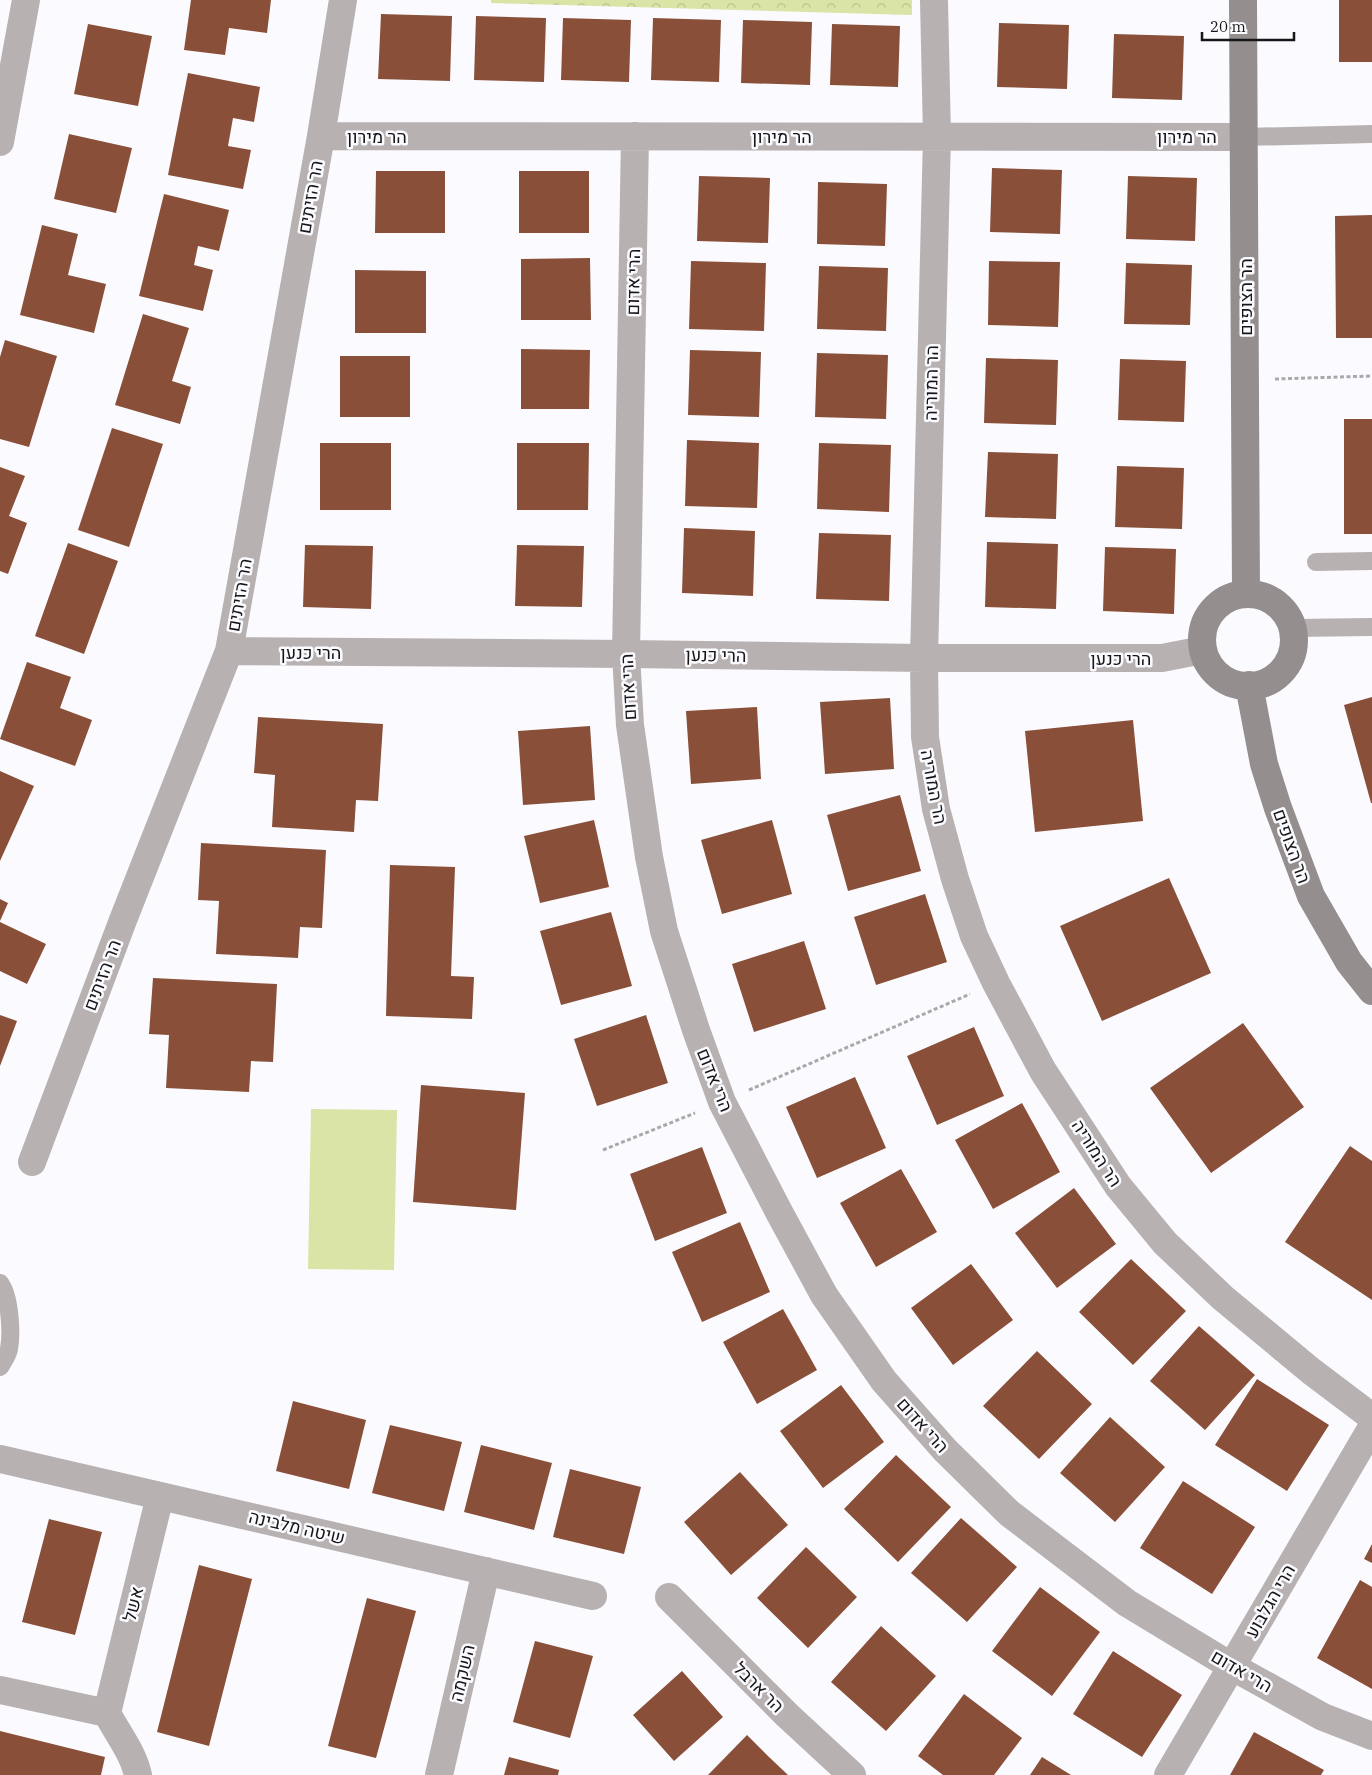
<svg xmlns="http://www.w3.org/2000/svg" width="1372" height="1775" font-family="'IBM Plex Serif',Heebo,serif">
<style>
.forest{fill:url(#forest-crowns)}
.garden{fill:#d9e4a6}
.building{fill:#894f38}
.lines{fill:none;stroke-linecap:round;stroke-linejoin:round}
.path{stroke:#a9a9ac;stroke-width:3;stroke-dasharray:4 2.5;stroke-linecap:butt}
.lane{stroke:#b7b1b2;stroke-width:18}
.street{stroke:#b7b1b2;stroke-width:28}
.secondary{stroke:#958e8f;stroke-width:28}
.labels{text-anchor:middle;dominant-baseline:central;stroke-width:5;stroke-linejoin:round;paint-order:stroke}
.street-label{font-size:18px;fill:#161619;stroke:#fbfbff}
</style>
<defs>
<pattern id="forest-crowns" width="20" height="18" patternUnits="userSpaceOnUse" patternTransform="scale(1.25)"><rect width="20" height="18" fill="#d9e4a6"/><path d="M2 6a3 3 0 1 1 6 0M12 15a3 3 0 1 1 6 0" fill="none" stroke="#bac38e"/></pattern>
</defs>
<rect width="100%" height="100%" fill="#fbfbff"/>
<path class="forest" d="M491,0H912V15L491,3Z"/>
<path class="garden" d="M311,1109L397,1110L394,1270L308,1269Z"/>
<path class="building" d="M191,0H271L267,33L229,28L225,55L184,50Z
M1339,0H1372V62H1339Z
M381,14L452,16L450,81L378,79Z
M476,16L546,18L544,82L474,80Z
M563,18L631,20L629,82L561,80Z
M653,18L721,20L719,82L651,80Z
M743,20L812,22L810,85L741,83Z
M999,23L1069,25L1067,89L997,87Z
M88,24L152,36L138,106L74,94Z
M832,24L900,26L898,87L830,85Z
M1114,34L1184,36L1182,100L1112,98Z
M188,73L260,87L254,122L233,118L228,146L251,150L243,189L168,175Z
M69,134L132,148L116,213L54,199Z
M992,168L1062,170L1060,234L990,232Z
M376,171H445V233H375Z
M519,171H589V233H519Z
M699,176L770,178L768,243L697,241Z
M1128,176L1197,178L1195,241L1126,239Z
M818,182L887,184L885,246L817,244Z
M164,194L229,210L219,251L198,246L194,265L213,270L203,311L139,296Z
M1372,215V338H1336L1335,216Z
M42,225L78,234L68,275L106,284L94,333L20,315Z
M590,258L591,320H521V259Z
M691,261L766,263L764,331L689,329Z
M989,261L1060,262L1058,327L988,325Z
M1126,263L1192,265L1190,325L1124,324Z
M819,266L888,268L886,331L817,329Z
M355,270L426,271V333H355Z
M143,314L189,328L172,381L191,387L180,424L115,405Z
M5,340L57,356L29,447L0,439V357Z
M521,349L590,350L589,409H521Z
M690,350L761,352L759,417L688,415Z
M817,353L888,355L886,419L815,417Z
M340,356H410V417H340Z
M986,358L1058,360L1056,425L984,423Z
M1120,359L1186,361L1184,422L1118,420Z
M1344,419H1372V534H1344Z
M112,428L163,444L129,547L78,530Z
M687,440L759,443L757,508L685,506Z
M320,443H391V510H320Z
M517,443H589L588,510H517Z
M819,443L891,445L889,512L817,509Z
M988,452L1058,454L1056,519L985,517Z
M1117,466L1184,468L1182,529L1115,527Z
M0,467L25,476L9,516L27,523L8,574L0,571Z
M684,528L755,531L753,596L682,593Z
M819,533L891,535L889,601L816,599Z
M987,542L1058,544L1056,609L985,607Z
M68,543L118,561L84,654L35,636Z
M305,545L373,546L371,609L303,607Z
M517,545L584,546L582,607L515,606Z
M1105,547L1176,549L1174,614L1103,611Z
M27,662L71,677L60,708L92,720L75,766L0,739Z
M1372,697V803H1371L1344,705Z
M890,698L894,769L825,774L820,702Z
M757,707L761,779L691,784L686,711Z
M258,717L383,724L378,801L356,800L354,832L272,827L275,775L254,773Z
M1133,720L1143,821L1035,832L1025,731Z
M590,726L595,800L523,805L518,731Z
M0,771L34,786L0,861Z
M900,795L921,871L848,891L827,815Z
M594,820L609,887L540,903L524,836Z
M772,820L792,894L722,914L701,840Z
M201,843L326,850L322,928L300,927L298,958L216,954L219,901L198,900Z
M390,865L455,867L451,976L474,977L472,1019L386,1016Z
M1169,878L1211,973L1102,1021L1060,926Z
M925,894L947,962L876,985L854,917Z
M0,899L8,903L0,921Z
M611,912L632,986L561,1005L540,931Z
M0,922L46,944L27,984L0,971Z
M804,941L826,1009L754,1032L732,964Z
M153,978L277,984L273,1062L251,1061L249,1092L166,1088L169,1035L149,1034Z
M0,1015L17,1021L0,1066Z
M646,1015L668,1083L597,1106L574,1039Z
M1243,1023L1304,1107L1211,1173L1150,1088Z
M974,1027L1004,1096L937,1125L907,1056Z
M855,1077L886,1148L817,1178L786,1107Z
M421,1085L525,1093L516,1210L413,1202Z
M1022,1103L1060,1172L993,1209L955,1140Z
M1350,1146L1372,1161V1300L1285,1242Z
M702,1147L727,1213L655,1241L630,1174Z
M901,1169L937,1232L876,1267L840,1203Z
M1074,1188L1116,1244L1057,1288L1015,1233Z
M740,1222L770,1292L702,1322L672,1252Z
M1131,1259L1186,1311L1133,1365L1079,1312Z
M971,1264L1013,1320L953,1365L911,1308Z
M783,1309L817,1370L757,1404L723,1342Z
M1199,1326L1255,1375L1205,1430L1150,1381Z
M1037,1351L1092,1404L1039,1459L983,1406Z
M1257,1379L1329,1425L1287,1491L1215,1445Z
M841,1385L884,1442L823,1488L780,1431Z
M293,1401L366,1420L349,1489L276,1471Z
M1110,1417L1165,1467L1115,1522L1060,1473Z
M390,1425L462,1442L444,1511L372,1493Z
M481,1445L552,1463L534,1530L464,1512Z
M896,1455L951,1507L898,1562L844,1509Z
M570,1469L641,1487L624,1554L553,1537Z
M740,1472L788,1525L731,1575L684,1522Z
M1183,1481L1255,1527L1212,1594L1140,1548Z
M961,1518L1017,1567L967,1622L911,1573Z
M49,1519L102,1532L75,1635L22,1622Z
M1372,1544V1563L1364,1559Z
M806,1547L857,1597L808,1648L757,1598Z
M199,1565L252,1579L209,1746L157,1732Z
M1360,1580L1372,1587V1689L1317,1658Z
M1040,1587L1100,1632L1052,1696L992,1651Z
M367,1598L416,1611L376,1758L328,1746Z
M881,1626L936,1676L886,1731L831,1682Z
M535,1641L593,1656L570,1738L513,1722Z
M1113,1651L1182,1695L1142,1757L1073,1714Z
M682,1671L723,1717L674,1761L633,1715Z
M964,1694L1022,1738L994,1775H943L918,1756Z
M0,1731L105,1757L101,1775H0Z
M1254,1732L1324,1770L1321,1775H1230Z
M747,1735L769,1757L788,1775H708Z
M509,1757L559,1770L558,1775H504Z
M1042,1757L1071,1775H1030Z"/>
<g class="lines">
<path class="path" d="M1275,379L1372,376
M749,1090L970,994
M603,1150L695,1113"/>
<path class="lane" d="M1244,137L1372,134
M1316,562L1372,561
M1292,628L1372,627
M0,1283C10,1296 12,1333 9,1349C8,1355 3,1362 0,1367"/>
<path class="street" d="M934,0L937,136L924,658L925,737L936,809L955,879L974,936L996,983L1043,1071L1118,1186L1165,1243L1223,1298L1311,1371L1372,1417
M321,136L1244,137
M635,136L626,654L630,725L649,857L664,931L696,1030L722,1102L779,1212L824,1295L884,1381L945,1450L1009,1513L1127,1603L1231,1666L1323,1717L1372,1736
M0,142L26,0
M229,651L626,654L924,658H1162L1203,650
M32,1162L123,920L229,651L321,136L343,0
M0,1459L593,1596
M669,1597L787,1715L852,1775
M0,1690L107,1713
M138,1775C133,1752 117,1733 107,1713L160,1496
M439,1775L486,1571
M1168,1775L1372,1427"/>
<path class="secondary" d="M1243,0L1246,594
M1202 640a46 46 0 1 1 92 0a46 46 0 1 1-92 0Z
M1249,685L1264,764L1278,808L1311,896L1349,962L1372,991"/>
</g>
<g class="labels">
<g class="street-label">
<text x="377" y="136">הר מירון</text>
<text x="782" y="136">הר מירון</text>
<text x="1187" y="136">הר מירון</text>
<text transform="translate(310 197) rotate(-80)">הר הזיתים</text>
<text transform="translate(633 282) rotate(-89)">הרי אדום</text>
<text transform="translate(1245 297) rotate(-90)">הר הצופים</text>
<text transform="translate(931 383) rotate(-89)">הר המוריה</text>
<text transform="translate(239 595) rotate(-80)">הר הזיתים</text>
<text x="311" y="652">הרי כנען</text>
<text transform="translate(716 655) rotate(1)">הרי כנען</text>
<text x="1121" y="658">הרי כנען</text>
<text transform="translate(628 687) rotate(-93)">הרי אדום</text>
<text transform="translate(934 787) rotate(79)">הר המוריה</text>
<text transform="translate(1292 846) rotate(70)">הר הצופים</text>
<text transform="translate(102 975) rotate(-69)">הר הזיתים</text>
<text transform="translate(715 1080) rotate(68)">הרי אדום</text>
<text transform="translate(1097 1153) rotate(57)">הר המוריה</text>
<text transform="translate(923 1425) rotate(48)">הרי אדום</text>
<text transform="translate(297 1527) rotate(13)">שיטה מלבינה</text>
<text transform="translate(1270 1601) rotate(-60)">הרי הגלבוע</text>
<text transform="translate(133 1604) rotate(-76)">אשל</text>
<text transform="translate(1242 1671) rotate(30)">הרי אדום</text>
<text transform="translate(462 1673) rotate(-77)">השקמה</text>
<text transform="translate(759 1687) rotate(45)">הר ארבל</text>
</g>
</g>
<path d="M1202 32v8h92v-8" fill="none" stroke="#161619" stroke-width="2.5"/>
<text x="1210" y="32" font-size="15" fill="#161619" stroke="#fbfbff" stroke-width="4" paint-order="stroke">20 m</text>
</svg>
